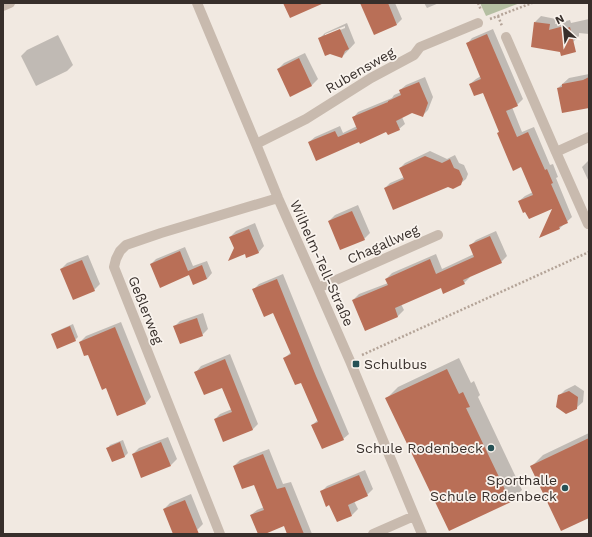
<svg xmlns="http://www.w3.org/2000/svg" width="592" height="537" font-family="'Work Sans',sans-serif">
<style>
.green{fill:#b5bfa2}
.shadow{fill:#0003;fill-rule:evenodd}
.building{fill:#b96f57}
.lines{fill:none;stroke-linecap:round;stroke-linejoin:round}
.path{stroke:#b4a498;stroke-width:2.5;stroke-dasharray:2 2;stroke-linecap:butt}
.minor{stroke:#c8baae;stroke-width:10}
.poi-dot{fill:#255155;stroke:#f9f3ed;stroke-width:1.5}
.labels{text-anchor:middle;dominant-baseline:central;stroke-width:3.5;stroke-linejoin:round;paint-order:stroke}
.street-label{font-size:14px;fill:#372f2b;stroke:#f9f3ed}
.poi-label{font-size:14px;fill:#372f2b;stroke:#f9f3ed;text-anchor:end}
</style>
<rect width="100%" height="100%" fill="#f1e9e1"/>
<path class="green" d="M480,3H520L486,16Z"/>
<path class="shadow" d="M365,3H395L402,19L397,24Z
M424,3H439L427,8Z
M541,16L556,19L555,24L570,20L571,23L589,19V34L579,33V36L573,42L544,48L535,22Z
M347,23L355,43L342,57L319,39L325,33ZM345,26V28L325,36V34Z
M493,29L523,99L517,105L512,107L522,132L534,127L550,165L553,164L558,177L556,178L572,217L560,228L541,236L554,207L519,201L525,196L533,192L522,166L498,133L500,131L483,92L470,84L476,79L481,76L467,44L472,38Z
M58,35L73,65L67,71L36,86L21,56L27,50Z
M305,53L318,79L312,85L291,95L278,69L284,63Z
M589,74V107L558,88L569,78Z
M425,77L433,97L428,110L422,116L412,112L402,117L405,124L399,129L387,131L360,141L309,142L315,137L340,126L343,133L357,126L353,118L358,112L392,98L394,95L401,92L400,90L406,85Z
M430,151L447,159L455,155L459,163L464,165L468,174L466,179L460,184L448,186L385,188L390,183L404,177L400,168L405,163Z
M588,161H589V182L582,167Z
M358,205L370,233L364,239L329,221L335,215Z
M255,223L264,246L258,253L235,248L230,237L236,231Z
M496,231L507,256L501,262L470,276V277L464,283L441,287L401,304L404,310L398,316L365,330L353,300L359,294L388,283L386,279L392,273L436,254L442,269L474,254L470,246L476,240Z
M185,247L193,266L207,261L212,273L207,279L151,264L156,259Z
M88,255L100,284L94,290L61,269L67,263Z
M283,274L322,370L349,434L343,439L312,425L318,420L302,381L285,358L291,352L274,311L254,289L259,284Z
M203,313L208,329L202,335L174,327L180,321Z
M121,322L151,397L146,403L107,387L89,353L80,342L86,336Z
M73,324L78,337L75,340L52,335L55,332Z
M230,354L258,424L253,429L224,441L215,419L220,414L232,409L222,386L196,372L201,366Z
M459,358L471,383L474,381L480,395L478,397L522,490L510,501L386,399L398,387Z
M575,385L584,391L583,402L576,408L559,396L565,390Z
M589,433V517L531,467L543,455Z
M168,437L177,459L171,465L133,454L139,448Z
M123,440L128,453L125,456L113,461L108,448L110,445Z
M269,449L283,484L291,482L312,534H288L284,525L262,534H259L251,515L257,510L264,507L254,483L234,466L240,460Z
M365,470L373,489L367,495L354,501L358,509L352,515L330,504L321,492L327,486Z
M191,494L203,524L197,530L188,534H174L164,509L170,503Z"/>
<path class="building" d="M283,3H324L290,18Z
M360,3H388L397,25L374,35Z
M534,22L550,24L549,30L564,26L565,29L570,27L576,52L561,56L560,52L531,47Z
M340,29L349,49L345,51L342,58L330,54L325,56L318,38Z
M487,34L518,106L506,111L517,137L528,132L545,170L547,169L553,183L551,184L568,223L559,227L560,229L539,238L552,209L529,219L525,212L523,213L518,201L533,195L521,167L513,171L497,133L499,132L483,93L474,96L469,84L481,79L466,43Z
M299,58L312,86L290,97L277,69Z
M589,77V108L562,113L557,88L562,87V84L583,80Z
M419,82L428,103L423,117L412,113L396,121L400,130L388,135L386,132L360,144L359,142L316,161L308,142L335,131L338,137L357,129L352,117L388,102V101L401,95L399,90Z
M425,156L442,163L450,159L454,168L459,170L463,179L461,185L453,189L448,187L393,210L384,188L404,179L399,168Z
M352,211L365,240L340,250L328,221Z
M249,229L259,253L246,258L245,254L228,261L234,248L229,237Z
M490,236L502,263L463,280L465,284L443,294L441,288L395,308L398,317L365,331L352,300L388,285L385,279L430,259L436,274L474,257L469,245Z
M180,251L188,271L202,265L207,279L193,285L189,275L160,288L150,264Z
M82,260L95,291L73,300L60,269Z
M277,279L316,376L344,440L322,449L311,425L318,422L301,383L295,385L283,358L291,354L273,313L264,317L252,289Z
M197,318L203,336L180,344L173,326Z
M70,326L76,341L57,349L51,334Z
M115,327L146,404L117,416L106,388L102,390L88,355L84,356L79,342Z
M225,359L253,430L223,442L214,419L232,412L222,388L204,395L194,372Z
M447,369L459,394L463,392L470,407L466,408L511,502L449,531L385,398Z
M569,391L578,397L577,409L566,414L556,407L558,395Z
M589,438V518L561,531L530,466Z
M120,442L125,457L112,462L106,448Z
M161,442L171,466L141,478L132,454Z
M263,454L277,489L285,487L304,534H287L284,526L265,534H258L250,515L264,510L254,485L242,489L233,466Z
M359,475L368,496L348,505L352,516L337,522L329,505L326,507L320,491Z
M185,500L199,534H173L163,509Z"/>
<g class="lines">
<path class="path" d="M478,3L481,10
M498,16L502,26
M490,19L532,3
M362,355L589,252"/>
<path class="minor" d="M197,3L256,144L278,198L318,288L350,361L422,534
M3,6L10,3
M506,37L556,152L589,137
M256,144L306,119L371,78L414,55L420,47L478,23
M556,152L588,224
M318,288L438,235
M220,534L114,267L116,259L120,251L126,245L161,233L278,198
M373,534L414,516"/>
</g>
<g class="poi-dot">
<rect x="352" y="360" width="8" height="8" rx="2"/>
<circle cx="491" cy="448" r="4"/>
<circle cx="565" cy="488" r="4"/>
</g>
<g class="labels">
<g class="street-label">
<text transform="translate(360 70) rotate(-30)">Rubensweg</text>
<text transform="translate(383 244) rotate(-24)">Chagallweg</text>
<text transform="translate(322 263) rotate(66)">Wilhelm-Tell-Straße</text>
<text transform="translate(146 310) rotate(68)">Geßlerweg</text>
</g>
<g class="poi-label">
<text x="364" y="364" text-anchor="start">Schulbus</text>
<text x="483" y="448">Schule Rodenbeck</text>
<text x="557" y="480">Sporthalle<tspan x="557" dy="16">Schule Rodenbeck</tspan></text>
</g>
</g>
<rect width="592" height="537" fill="none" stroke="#372f2b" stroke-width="8"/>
<g transform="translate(564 28) rotate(333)" stroke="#f9f3ed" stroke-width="3" paint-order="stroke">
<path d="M0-3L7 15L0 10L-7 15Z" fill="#372f2b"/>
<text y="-6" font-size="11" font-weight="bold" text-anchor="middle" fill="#372f2b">N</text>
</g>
</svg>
